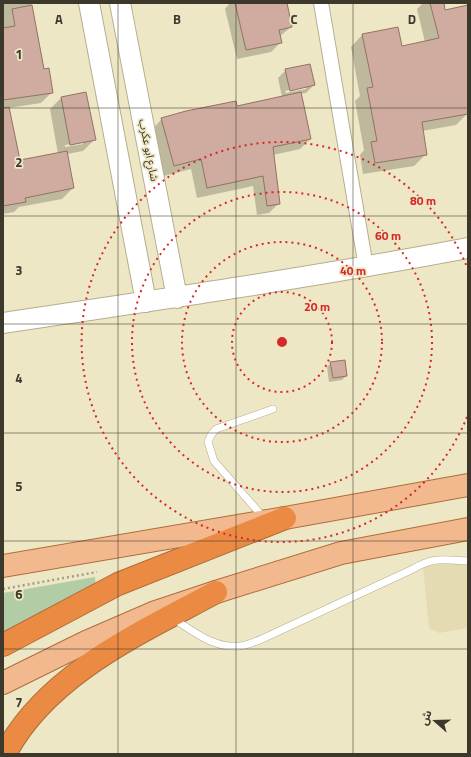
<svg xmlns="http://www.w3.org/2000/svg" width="471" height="757" font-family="'Titillium Web','Noto Sans Arabic',sans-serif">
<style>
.built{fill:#e4dbb2}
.green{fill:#b2cca5}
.shadow{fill:#0003;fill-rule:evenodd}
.building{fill:#cfac9f;stroke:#927265}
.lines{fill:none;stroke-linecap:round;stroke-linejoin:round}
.lane-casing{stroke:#b5ae8e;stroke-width:8}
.street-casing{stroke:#b5ae8e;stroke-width:16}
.secondary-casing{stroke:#b5ae8e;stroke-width:22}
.primary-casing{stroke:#ae6e3b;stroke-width:24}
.highway-casing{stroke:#ae6e3b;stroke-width:24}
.path{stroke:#a29d84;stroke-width:2.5;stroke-dasharray:2 3;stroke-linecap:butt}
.lane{stroke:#fff;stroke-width:7}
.street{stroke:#fff;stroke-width:14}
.secondary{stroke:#fff;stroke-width:20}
.primary{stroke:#f3b98e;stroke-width:22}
.highway{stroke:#eb8a43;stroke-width:22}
.grid{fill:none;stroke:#3c392c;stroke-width:1;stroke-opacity:0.55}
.ring{fill:none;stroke:#d62828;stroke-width:2;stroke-dasharray:2 4}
.labels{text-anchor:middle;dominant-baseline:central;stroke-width:3.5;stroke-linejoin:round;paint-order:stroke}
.street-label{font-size:11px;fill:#3c392c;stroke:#eee7c5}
.grid-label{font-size:13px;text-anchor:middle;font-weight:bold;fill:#3c392c;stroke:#eee7c5;stroke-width:3.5;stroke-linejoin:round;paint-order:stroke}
.centre{fill:#d62828;stroke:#eee7c5;stroke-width:2}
.ring-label{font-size:12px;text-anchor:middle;font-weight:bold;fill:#d62828;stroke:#eee7c5;stroke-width:3.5;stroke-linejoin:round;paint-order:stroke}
</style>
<rect width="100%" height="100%" fill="#eee7c5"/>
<path class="built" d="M468,559V628L439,633L429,628L423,567Z"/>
<path class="green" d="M95,577L96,588L45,611L3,632V593Z"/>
<path class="shadow" d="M3,3H31L44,70L52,92L41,103L8,108L20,161L58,154L50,109L61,98L94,140L83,151L67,154L73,188L62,199L19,207L14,212L3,214ZM83,142V144L65,147V145Z
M230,3H286L291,27L279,37L281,42L271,52L237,59L225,9Z
M423,3H443L444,11L468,6V113L456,125L422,131L426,154L414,166L363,174L360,155L364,150L355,101L360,96L351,47L363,34L401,47L425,42L417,9Z
M286,70L314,85L306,93L300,94L310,139L300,149L273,155L279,203L269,213L257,215L253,186L197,198L191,169L164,176L152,129L162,119L236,107L282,97L278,78ZM306,86V89L286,93L285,91Z
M331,363L346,376L342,380L329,382L327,367Z"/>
<path class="building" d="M235,3H287L292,27L279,30L282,43L246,50Z
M430,3H444L445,10L468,5V114L422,122L427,155L375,163L371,142L377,141L367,88L373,87L362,34L398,27L402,46L439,38Z
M32,5L44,69L49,68L53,93L3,100V28L15,26L12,9Z
M310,64L315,85L290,91L285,69Z
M86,92L96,140L70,145L61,97Z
M301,92L311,139L273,147L280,204L267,206L263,176L207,188L201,159L174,166L161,118L186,111L236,101L237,106Z
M9,107L20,160L67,151L74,188L25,198L26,202L3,206V108Z
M345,360L347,376L333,378L330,362Z"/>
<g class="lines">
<defs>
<path id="lane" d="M264,518L214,461L208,442L211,435L216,429L273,409
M174,619C194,632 215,649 240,646C248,645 257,641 264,638L413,569C434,556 445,560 468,561"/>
<path id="street" d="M321,3L366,267"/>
<path id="secondary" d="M89,3L146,302
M120,3L177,298
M3,323C158,300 314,277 468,248"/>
<path id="primary" d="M3,566L285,518L468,485
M3,683L86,642L153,613L216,592L341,553L468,529"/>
<path id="highway" d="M3,645L118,584L285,518
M5,754C47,674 140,633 216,592"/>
</defs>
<use href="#lane" class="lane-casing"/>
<use href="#street" class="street-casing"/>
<use href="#secondary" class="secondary-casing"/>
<use href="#primary" class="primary-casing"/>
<use href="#highway" class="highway-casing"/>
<path class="path" d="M3,589L97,572"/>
<use href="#lane" class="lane"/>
<use href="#street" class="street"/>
<use href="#secondary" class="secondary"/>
<use href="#primary" class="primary"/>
<use href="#highway" class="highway"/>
</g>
<path class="grid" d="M118,3V754M236,3V754M353,3V754M3,108H468M3,216H468M3,324H468M3,433H468M3,541H468M3,649H468"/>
<g class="ring">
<circle cx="282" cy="342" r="50"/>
<circle cx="282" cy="342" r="100"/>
<circle cx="282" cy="342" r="150"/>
<path d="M467 417A200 200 0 1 1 467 267"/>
</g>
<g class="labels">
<g class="street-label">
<text transform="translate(149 150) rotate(79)">شارع ابو عكرب</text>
</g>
</g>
<g class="grid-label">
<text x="59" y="24">A</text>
<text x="177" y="24">B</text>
<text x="294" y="24">C</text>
<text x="412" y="24">D</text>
<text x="19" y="59">1</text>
<text x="19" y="167">2</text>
<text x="19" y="275">3</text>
<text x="19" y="383">4</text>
<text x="19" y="491">5</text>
<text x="19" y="599">6</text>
<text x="19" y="707">7</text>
</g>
<circle cx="282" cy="342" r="6" class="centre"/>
<g class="ring-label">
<text x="423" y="205">80 m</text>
<text x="388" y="240">60 m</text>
<text x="353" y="275">40 m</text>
<text x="317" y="311">20 m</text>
</g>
<rect width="471" height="757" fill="none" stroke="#3c392c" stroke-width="8"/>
<g transform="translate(435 721) rotate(290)" stroke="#eee7c5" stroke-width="3" paint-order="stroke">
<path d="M0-3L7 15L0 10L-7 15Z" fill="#3c392c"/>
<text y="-6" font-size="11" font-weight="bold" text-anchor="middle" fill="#3c392c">ش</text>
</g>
</svg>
